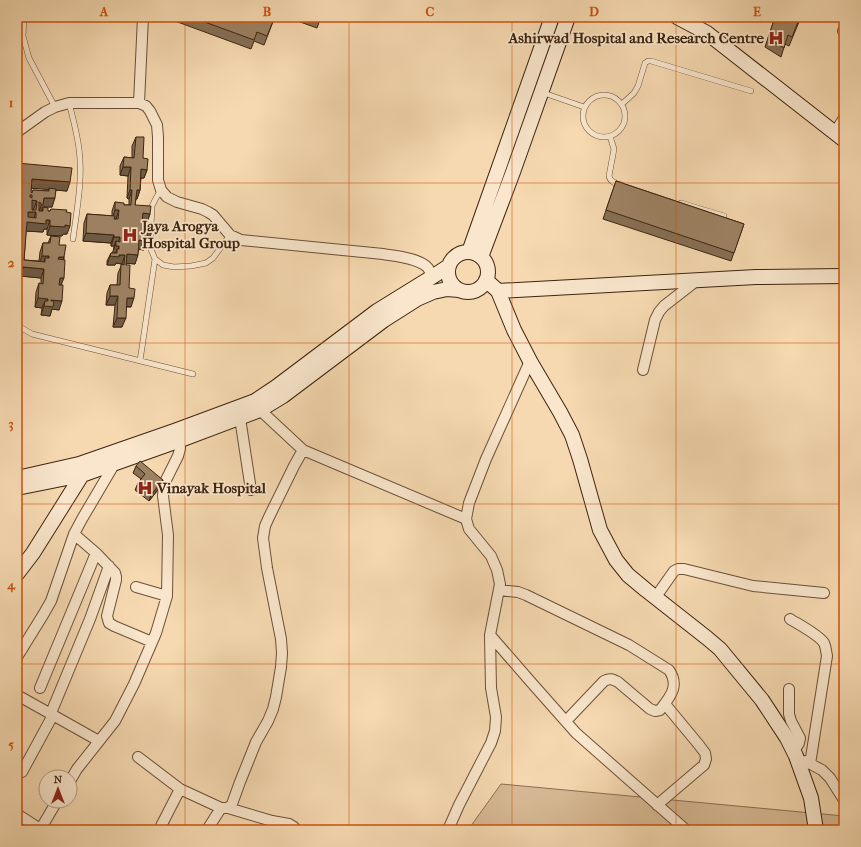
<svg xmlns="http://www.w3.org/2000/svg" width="861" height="847" font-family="'IM FELL French Canon',serif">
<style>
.green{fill:#d7ba95;stroke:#8a6f52}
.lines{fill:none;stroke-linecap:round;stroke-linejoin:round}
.lane-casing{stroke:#6b5138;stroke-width:6}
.street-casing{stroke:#6b5138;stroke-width:12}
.secondary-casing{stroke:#3d240f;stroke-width:16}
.lane{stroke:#f9e6cc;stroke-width:5}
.street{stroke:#f9e6cc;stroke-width:10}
.secondary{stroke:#f9e6cc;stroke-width:14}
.wall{fill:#877055;stroke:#3d240f;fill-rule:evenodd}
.shaded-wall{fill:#6e5b45;stroke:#3d240f}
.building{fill:#9d8263;stroke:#3d240f;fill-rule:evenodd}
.grid{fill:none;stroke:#ce510c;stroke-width:1;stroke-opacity:0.55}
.labels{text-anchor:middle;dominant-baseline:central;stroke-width:3.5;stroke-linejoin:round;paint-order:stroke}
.poi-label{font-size:15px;font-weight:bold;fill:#3d240f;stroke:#f9e6cc;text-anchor:start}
.neatline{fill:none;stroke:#ce510c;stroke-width:1.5}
.grid-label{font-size:13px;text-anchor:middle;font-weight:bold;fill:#ce510c}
</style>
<rect width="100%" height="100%" fill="#f6d9b1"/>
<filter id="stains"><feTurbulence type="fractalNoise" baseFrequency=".005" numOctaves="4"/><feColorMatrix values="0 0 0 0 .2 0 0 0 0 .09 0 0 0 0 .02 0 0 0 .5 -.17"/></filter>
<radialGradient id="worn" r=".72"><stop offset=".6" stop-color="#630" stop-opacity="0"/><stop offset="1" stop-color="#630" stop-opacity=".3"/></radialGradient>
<path class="green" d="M501,784L844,816V830H468Z"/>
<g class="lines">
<defs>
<path id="lane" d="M24,17L23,36L29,58L55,107
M541,92L584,107
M583 116a21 21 0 1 1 42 0a21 21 0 1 1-42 0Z
M69,103C73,118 77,133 79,149C83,178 77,209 73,239
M622,104L634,93L638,86L645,63L648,61H651L751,91
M610,136L614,149L609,176C610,182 616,184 622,185
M161,190L156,198L152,206L150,247L155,259L163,265L174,267L191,266L206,263L213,258L230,235
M681,203L724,216
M17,324L20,327L32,334L193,374
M140,361L155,259"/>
<path id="street" d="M843,31H844
M139,103L143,17
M17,132L45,112L55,107L69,103H139L146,106L150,111L157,125L158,137V180L161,190L167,197L177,202L202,209L208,212L213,215L230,235L241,240L383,254C395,256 420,258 428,268C430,271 431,274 432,277
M835,132L844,118
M643,370L655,320L659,312L664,306L696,281
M257,404L260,410L303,450L466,519
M240,418L251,490
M74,534L96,553L115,573L116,577V580L107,616L109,623L114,626L152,642
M136,587L167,596
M499,590L518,592L526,595L629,645L669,670C680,686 670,697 660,710L655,711L650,709L618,682C612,679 610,678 604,681L566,721
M655,598L674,571L678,569H684L753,586L824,593
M790,619C798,624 819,635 824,643C826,647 826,651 827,656L810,764
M490,635L530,681L576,733L686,830
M17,657L43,615L51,601L74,534L82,519L115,463
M40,688L96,553
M789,689V714L791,721L800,738L799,743L794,751
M17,695L99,741
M51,713L90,619L109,566
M138,757L180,789L221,808H228L232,804L240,782L256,742L268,721L273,709L276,697L281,667L282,653L281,639L267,568L263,538L265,526L269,517L294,466L303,450
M805,761L822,770L830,778L844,800
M22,772L53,715
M70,781L77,769L115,721L134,684L156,633L167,596L168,535L163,496L164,484L178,456L180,449V445L178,441
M657,805L704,765L706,759L705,753L699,745L665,704
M228,808L272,821L289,824L294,827V830
M17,814L40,829
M40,830L57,801
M159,830L180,789
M207,830L221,808
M448,830L459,805L491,743L495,731L496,717L491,688L490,635L500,584L497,570L491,556L469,529L466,519L469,503L486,459L530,361"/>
<path id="secondary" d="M677,17L707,33L844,140
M469,252L552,17
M448 272a20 20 0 1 1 40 0a20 20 0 1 1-40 0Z
M481,257L513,172L568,17
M486,280L498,291L514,330L530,361L560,412L572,435L580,459L600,530L616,560L628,575L646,590L707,638L720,649L762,700L787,738L796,756L811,798L816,830
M498,291L756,277L844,276
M17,478L79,464L174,431L255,401L276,387L377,311L432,277L449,266
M17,488L82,475L178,441L260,410L283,396L384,320L417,299L433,292L447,289L459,290
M17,574L33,553L82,475L81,471"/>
</defs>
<use href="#lane" class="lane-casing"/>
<use href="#street" class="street-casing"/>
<use href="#secondary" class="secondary-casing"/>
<use href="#lane" class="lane"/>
<use href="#street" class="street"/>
<use href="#secondary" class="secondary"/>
</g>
<path class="wall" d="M164,17H268L274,19L264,45L254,41L251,49Z
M290,17H321L317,28L289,18Z
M775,17H801L789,46L785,44L781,57L765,47Z
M844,68V83L839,79Z
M136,137L147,170L144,178H141L140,190L137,199H136L135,205L150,214L147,222H142L149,240H147L144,250L139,249L135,264L126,263L131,307H126L122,327H113L115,305H106L107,293L110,285H117L118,273L122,264L116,263L115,265H107V261L111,253H113L114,246H111V243L83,241L84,223L87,214L112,216V211L115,202L124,205H129V199L127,198L128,176L120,175V166L124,157L132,158V146Z
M17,163L67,191L56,190L52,207H43L41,211H42L43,207L48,211H50L51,209L67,234H63L62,236L47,235V229H44L43,232L26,231L24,260L39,261L40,252L43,243H48L51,236L59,245L64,257V260L59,310L52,309L50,316L41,315L42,308L35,307L36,292L39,283L41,284V278L20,276V278H17ZM31,188L49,189L48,191L33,190L32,193L31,192Z
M616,181L744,224L731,261L603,219Z
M136,466L161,486L149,501L135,490L138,483L141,479L133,473Z"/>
<path class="shaded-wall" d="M123,167H131L128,176L120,175Z
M141,169L147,170L144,178H138Z
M32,179L70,182L67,191L29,188Z
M130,190H132L129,199L127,198Z
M137,190H140L137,199H133Z
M44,198H55L52,207H43L40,214H38Z
M32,200L37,201L33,210L29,209Z
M115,210H119L116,219H112Z
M28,212H36L33,221L25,220Z
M143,213L150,214L147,222H140Z
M46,220H50L47,229H44L43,232L23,231L27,222Z
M65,225L70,226L67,234H63L62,236L47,235L50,226Z
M148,231H152L149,240H145Z
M86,233L114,235L111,243L83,241Z
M114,237H120L117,246H119L117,253V249L115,255L112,254L115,246L116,241L114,246H111Z
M139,240L147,241L144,250L136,249Z
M17,250H21L18,259H17Z
M127,254L138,255L135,264L124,263Z
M119,255H125L122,264L116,263L115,265H107L110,256Z
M42,256H49L46,265L45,262V258L43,265L39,264Z
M59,257H64L61,266H56Z
M23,267L44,269L41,278L20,276V278H17V272L18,269Z
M60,278H64L60,287H57Z
M110,296H118L115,305H106Z
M38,298L48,299L46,306L51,300L62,301L59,310L52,309L50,316L41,315L44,306L45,301L42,308L35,307Z
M127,298H134L131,307L124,306Z
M117,318H126L122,327H113Z
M163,480L161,486L149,501L151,495Z"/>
<path class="building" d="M191,17H268L274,19L267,36L257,32L254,40Z
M313,17H321L320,20Z
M775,17H800L792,37L788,35L784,48L768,38Z
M136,137H144L143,158L148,159L147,170L141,169L140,190H137L135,205L151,206L150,214L143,213L142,223H152V231H148L147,241L139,240L138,255L127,254L126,265H130L129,288L135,289L134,298H127L126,318H117L118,296H110V285H120L121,264L124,265L125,255H119V257L110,256L111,253H117V249H119V246H116V241L120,242V237H114V235L86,233L87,214L115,216L114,219H118L119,210H115V202L124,203V205H131L132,190H130L131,167H123L124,157L134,158Z
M17,163L72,168L70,182L32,179L31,192L32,193L33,190L49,191V188L56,189L55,198H44L43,205H41V203L39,202V211H43V207L48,208V211H50L51,209L67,210L66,212L71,213L70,226L65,225V227L50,226V220H46V224L27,222L24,260L45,262V258H49V256H42L43,243H50L51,236L60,237L59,245H66L64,257H59L58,259L65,260L64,278H60L59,285H63L62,301L51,300V301H54L53,307L44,306L45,301H48V299L38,298L39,283L43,284L44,269L23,267V269H18L19,263H17V256L21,257V250H17ZM30,195H32V198L30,197ZM32,200L37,201L36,210H32ZM28,212H36V218L28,217Z
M616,181L744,224L734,253L606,210Z
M140,461L163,480L151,495L138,483L145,474L136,466Z"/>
<path class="grid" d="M185,17V830M349,17V830M512,17V830M676,17V830M17,183H844M17,343H844M17,504H844M17,664H844"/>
<defs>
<symbol id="hospital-bare" viewBox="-9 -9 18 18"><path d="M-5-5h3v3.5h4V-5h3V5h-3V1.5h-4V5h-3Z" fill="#8f2418" stroke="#f9e6cc" stroke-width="2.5" paint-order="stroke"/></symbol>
</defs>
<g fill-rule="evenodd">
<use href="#hospital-bare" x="765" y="27" width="22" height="22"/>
<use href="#hospital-bare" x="119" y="224" width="22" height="22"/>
<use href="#hospital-bare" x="134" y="477" width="22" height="22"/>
</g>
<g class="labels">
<g class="poi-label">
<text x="764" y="38" text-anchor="end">Ashirwad Hospital and Research Centre</text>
<text x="142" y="226">Jaya Arogya<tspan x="142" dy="17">Hospital Group</tspan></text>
<text x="157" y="488">Vinayak Hospital</text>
</g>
</g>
<rect width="861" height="847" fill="none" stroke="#f6d9b1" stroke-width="44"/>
<g transform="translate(58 789)"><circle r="19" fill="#f9e6cc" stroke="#ae9880"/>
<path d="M0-3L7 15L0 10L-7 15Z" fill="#8f2418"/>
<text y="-6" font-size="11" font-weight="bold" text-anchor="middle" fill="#3d240f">N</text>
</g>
<rect x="22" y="22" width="817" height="803" class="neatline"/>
<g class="grid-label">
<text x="104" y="16">A</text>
<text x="267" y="16">B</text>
<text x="430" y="16">C</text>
<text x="594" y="16">D</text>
<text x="757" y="16">E</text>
<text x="11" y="107">1</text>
<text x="11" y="267">2</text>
<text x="11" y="428">3</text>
<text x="11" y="589">4</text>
<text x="11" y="749">5</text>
</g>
<rect width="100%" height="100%" filter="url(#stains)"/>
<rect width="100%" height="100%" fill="url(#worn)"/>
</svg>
